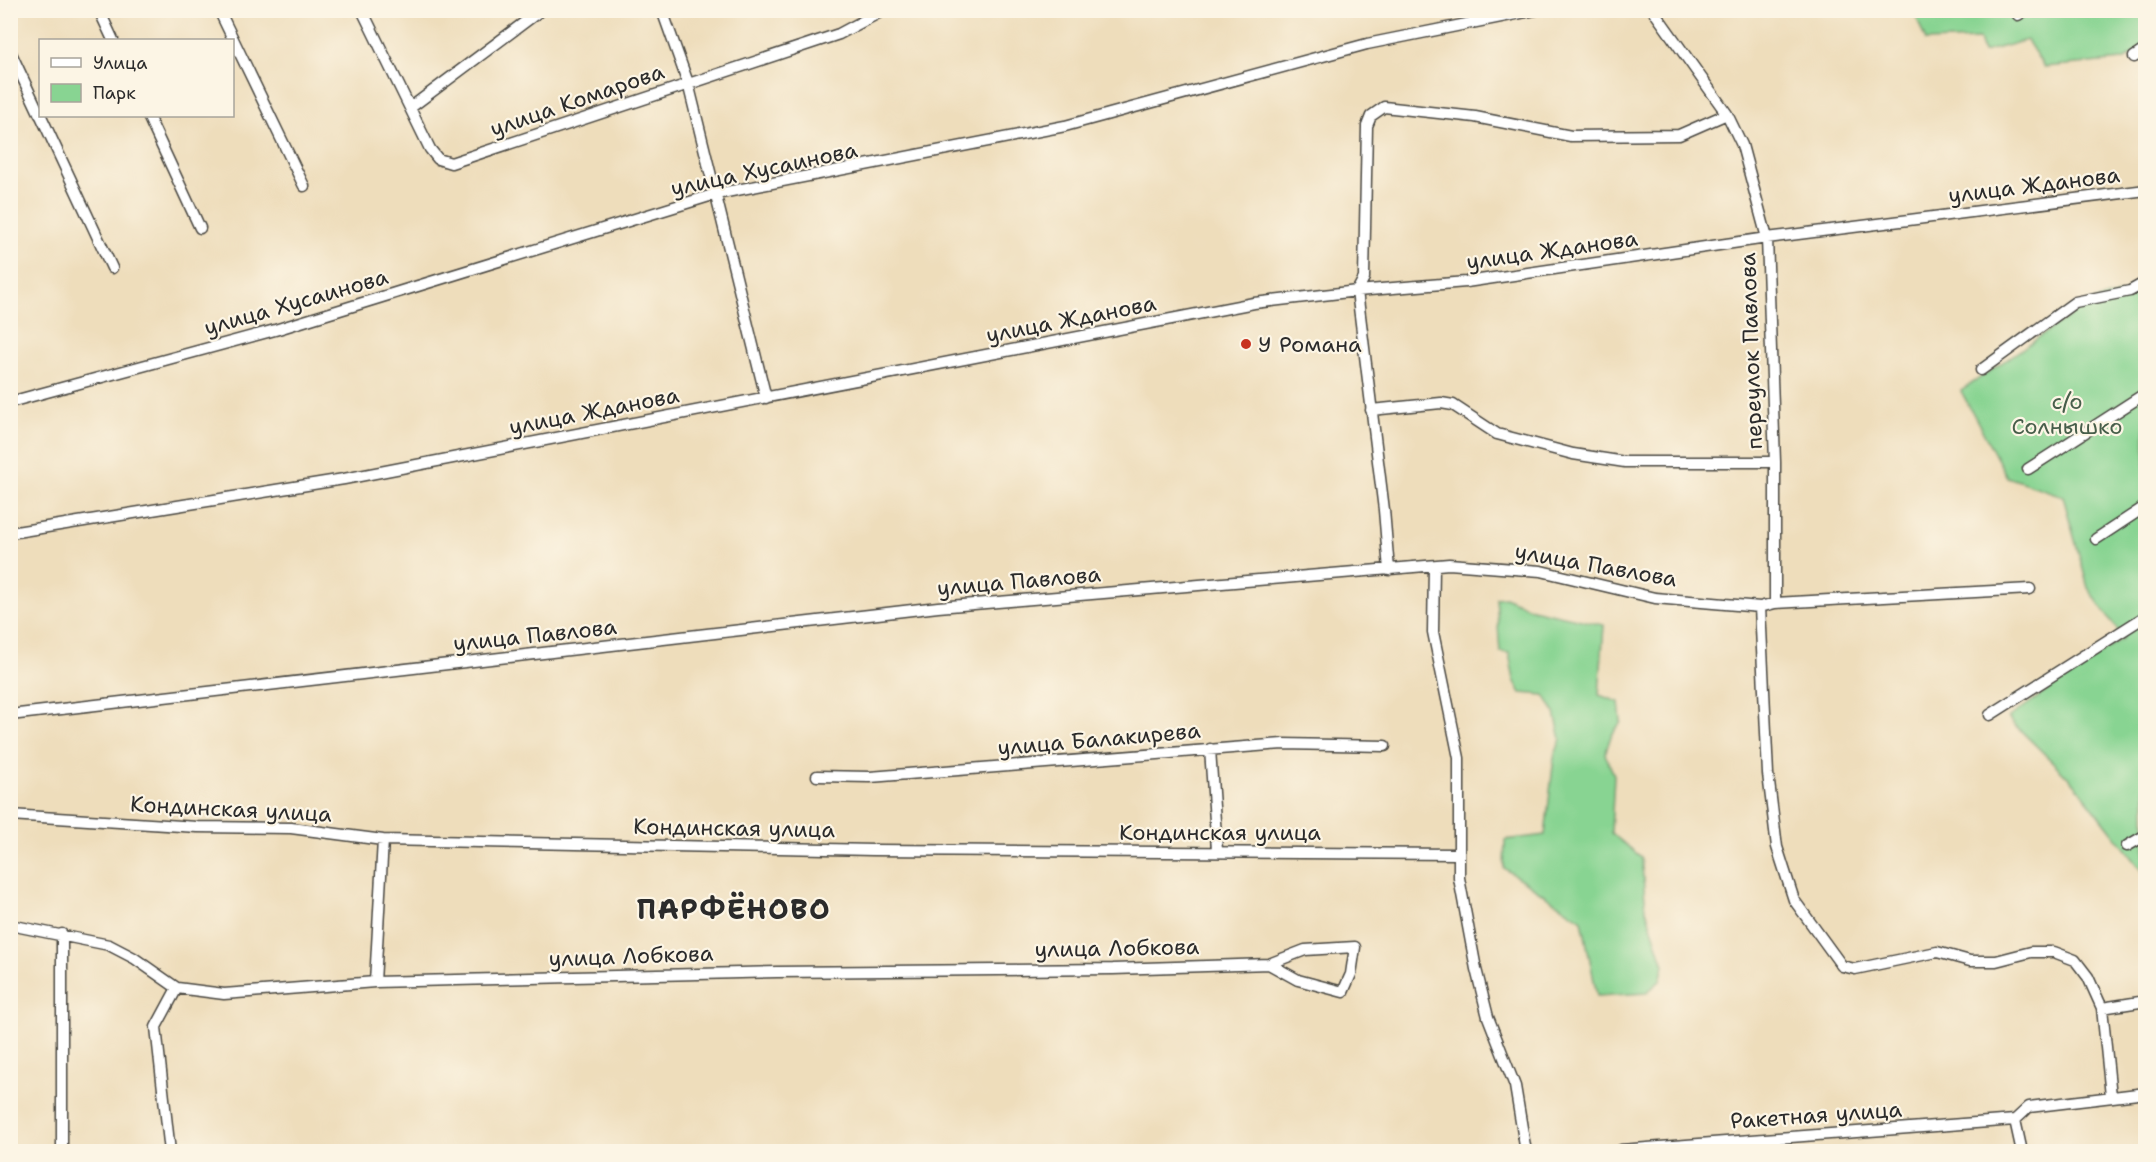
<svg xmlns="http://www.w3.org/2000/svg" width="2156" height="1162" font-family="'Shantell Sans',sans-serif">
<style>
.green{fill:#88d492;stroke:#5a805e;stroke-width:1.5}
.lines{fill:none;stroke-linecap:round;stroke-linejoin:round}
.minor-casing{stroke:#484641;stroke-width:13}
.minor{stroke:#fff;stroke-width:10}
.poi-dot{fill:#c8321e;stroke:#fcf5e5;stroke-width:2}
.labels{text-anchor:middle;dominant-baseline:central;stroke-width:4.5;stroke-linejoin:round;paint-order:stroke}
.street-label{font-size:22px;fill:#2b2b2b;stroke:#fcf5e5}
.poi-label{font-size:22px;fill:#2b2b2b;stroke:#fcf5e5;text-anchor:start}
.park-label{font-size:22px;fill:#475e4a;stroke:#fcf5e5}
.district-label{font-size:28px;font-weight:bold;letter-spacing:1.5px;fill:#2b2b2b;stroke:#fcf5e5}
</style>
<rect width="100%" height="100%" fill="#fcf5e5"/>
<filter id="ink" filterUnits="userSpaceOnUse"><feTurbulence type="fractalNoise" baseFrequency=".0167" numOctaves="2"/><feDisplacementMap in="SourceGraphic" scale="12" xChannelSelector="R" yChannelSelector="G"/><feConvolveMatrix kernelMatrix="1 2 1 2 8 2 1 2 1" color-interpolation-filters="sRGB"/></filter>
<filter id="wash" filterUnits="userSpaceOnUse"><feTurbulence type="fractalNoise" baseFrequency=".008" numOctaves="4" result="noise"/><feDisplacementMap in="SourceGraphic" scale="24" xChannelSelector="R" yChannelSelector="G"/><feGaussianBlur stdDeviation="1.35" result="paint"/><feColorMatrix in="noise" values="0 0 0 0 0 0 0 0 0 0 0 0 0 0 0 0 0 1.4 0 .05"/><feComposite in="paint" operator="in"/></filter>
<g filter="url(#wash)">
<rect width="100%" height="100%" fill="#edb"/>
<path class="green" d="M1914,11H2145V47L2123,60L2044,67L2027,40L1983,52L1979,39L1926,41Z
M2145,287V874L2075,784L2008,718L2123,638L2088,588L2063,496L2007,477L1961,391L2090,302Z
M1505,597L1532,609L1604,625L1599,695L1619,702L1621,722L1611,736L1605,754L1614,775L1611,833L1641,857L1646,910L1664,965L1660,981L1646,993L1597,996L1582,920L1504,868L1505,840L1545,835L1554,757L1561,739L1555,713L1544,695L1521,693L1514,680L1509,653L1500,652L1496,598Z"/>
</g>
<g filter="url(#ink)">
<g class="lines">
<defs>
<path id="minor" d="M99,10L113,40
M219,10L304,186
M362,10L430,149L438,159L451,163L839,34L884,10
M662,10L688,83L766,398
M1653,10L1727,114L1742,145L1767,238L1775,462V603
M2018,15L2026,10
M10,51L40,115
M2134,57L2146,49
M410,108L541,10
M41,116L112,268
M148,116L200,228
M1981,370L2075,302L2130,291L2146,282
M10,402L275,330L716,194L1065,126L1367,44L1536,10
M1371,410L1441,403L1453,405L1497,434L1573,454L1625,462H1775
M2028,469L2146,393
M10,533L344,479L1254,303L1357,291L1466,282L1767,238L2146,190
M2096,539L2146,506
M1434,566L1433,632L1459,758V878L1476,969L1488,1017L1515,1086L1526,1152
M1389,570L1384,510L1357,291L1364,278L1367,126L1371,116L1384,107L1475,117L1571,136L1679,135L1727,114
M1760,607L1768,774L1777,847L1794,900L1842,966L1855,969L1937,952L1970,961H1996L2031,952H2054L2075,960L2088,977L2102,1008L2111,1096
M10,715L938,607L1449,564L1541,571L1655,598L1760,607L1775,603L2030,589
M1990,715L2146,616
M1210,749L1217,850
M817,776L870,777L1283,744L1385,746
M10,815L197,827L291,828L383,840L873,850L1458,854
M2127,846L2146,835
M10,925L109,945L134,958L177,988L224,994L375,982L777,972L1113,969L1269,964L1305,950L1355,947L1351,974L1343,992L1298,980L1269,964
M375,982L383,840
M2102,1008L2146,1001
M2015,1120L2022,1152
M1621,1150L2015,1120L2029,1107L2146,1093
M62,1152V934
M170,1152L156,1027L177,988"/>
</defs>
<use href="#minor" class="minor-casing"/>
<use href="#minor" class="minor"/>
</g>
</g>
<circle class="poi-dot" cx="1246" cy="344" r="6"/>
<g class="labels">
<g class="street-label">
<text transform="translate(577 100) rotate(-19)">улица Комарова</text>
<text transform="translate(764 169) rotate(-12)">улица Хусаинова</text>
<text transform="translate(2034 185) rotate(-7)">улица Жданова</text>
<text transform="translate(1552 250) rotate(-8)">улица Жданова</text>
<text transform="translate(296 302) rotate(-16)">улица Хусаинова</text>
<text transform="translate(1071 319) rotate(-11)">улица Жданова</text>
<text transform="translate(1751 351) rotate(-92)">переулок Павлова</text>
<text transform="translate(594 411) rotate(-11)">улица Жданова</text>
<text transform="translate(1596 565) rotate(10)">улица Павлова</text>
<text transform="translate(1019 581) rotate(-5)">улица Павлова</text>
<text transform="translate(535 635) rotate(-6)">улица Павлова</text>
<text transform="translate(1099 739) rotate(-5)">улица Балакирева</text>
<text transform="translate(231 809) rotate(3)">Кондинская улица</text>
<text transform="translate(734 828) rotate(1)">Кондинская улица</text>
<text x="1220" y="832">Кондинская улица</text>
<text transform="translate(1117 948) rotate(-1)">улица Лобкова</text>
<text transform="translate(631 956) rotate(-2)">улица Лобкова</text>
<text transform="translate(1816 1115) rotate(-4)">Ракетная улица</text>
</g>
<g class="poi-label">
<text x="1258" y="344">У Романа</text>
</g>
<g class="park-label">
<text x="2067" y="401">с/о<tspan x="2067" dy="25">Солнышко</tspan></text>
</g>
<g class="district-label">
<text x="734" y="909">ПАРФЁНОВО</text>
</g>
</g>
<rect width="2156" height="1162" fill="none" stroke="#fcf5e5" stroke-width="36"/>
<rect x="39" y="39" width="195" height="78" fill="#fcf5e5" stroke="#a8a49b" stroke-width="1.5"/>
<rect x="51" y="58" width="30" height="9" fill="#ffffff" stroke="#a8a49b" stroke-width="1.5"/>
<text x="93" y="69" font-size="18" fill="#2b2b2b">Улица</text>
<rect x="51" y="84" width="30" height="18" fill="#88d492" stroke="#a8a49b" stroke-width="1.5"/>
<text x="93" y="99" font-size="18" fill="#2b2b2b">Парк</text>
</svg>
